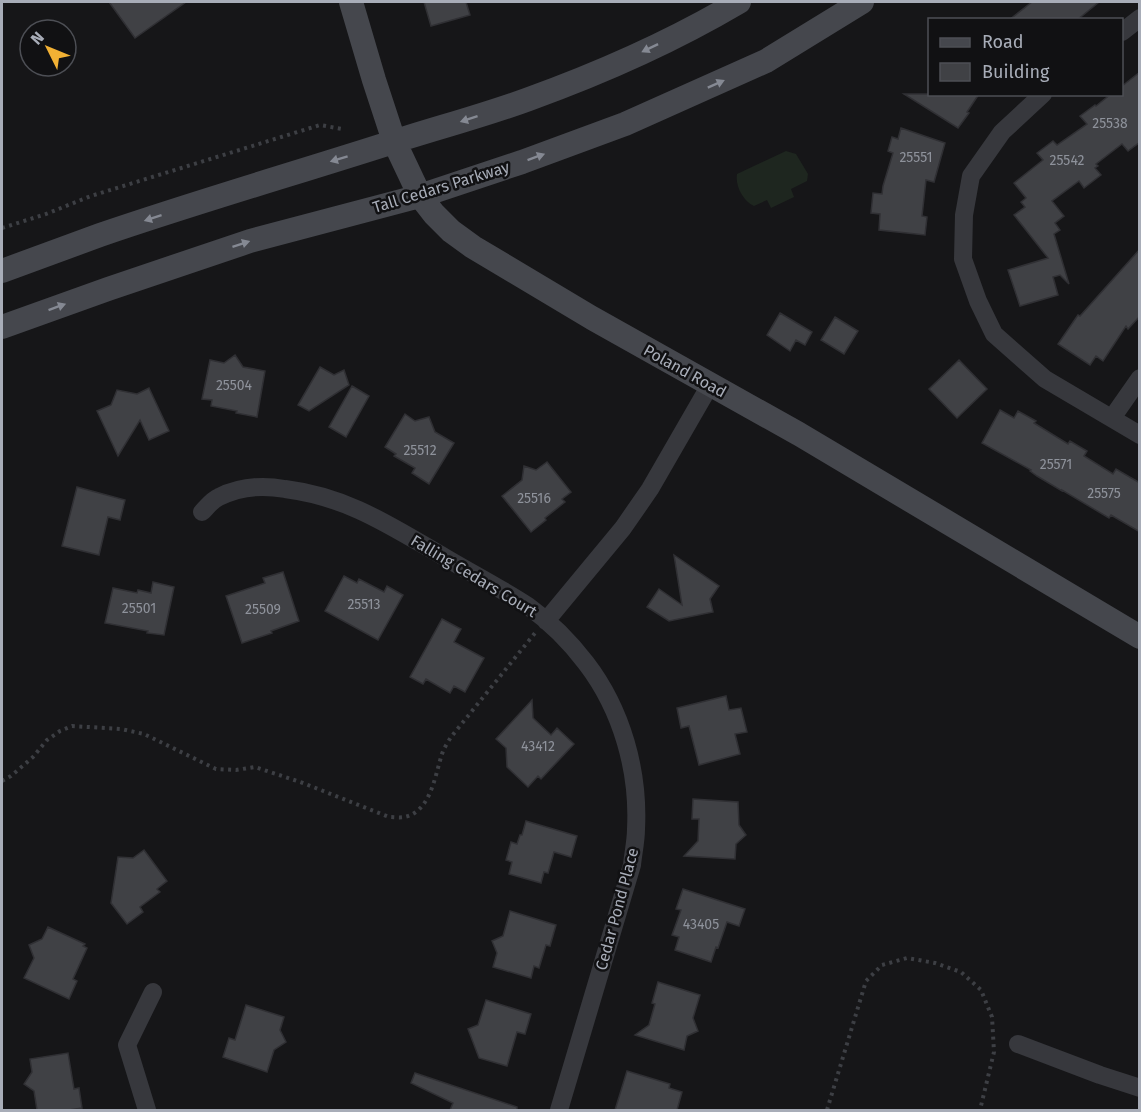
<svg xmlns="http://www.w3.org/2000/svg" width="1141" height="1112" font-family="'Fira Sans',sans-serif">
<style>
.green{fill:#1e261f}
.building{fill:#404145;stroke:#303034;stroke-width:1.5}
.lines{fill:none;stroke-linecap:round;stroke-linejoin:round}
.path{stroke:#3d3f44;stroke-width:4;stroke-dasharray:3 4.5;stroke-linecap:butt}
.street{stroke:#37383d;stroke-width:18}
.secondary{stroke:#45474d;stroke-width:24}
.oneway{fill:#858993}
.labels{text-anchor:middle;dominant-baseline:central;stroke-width:5;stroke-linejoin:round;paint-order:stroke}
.number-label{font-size:14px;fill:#8e929b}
.street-label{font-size:16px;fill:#a8adb8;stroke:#111113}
</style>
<rect width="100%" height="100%" fill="#161618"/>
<path class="green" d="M786,151L796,154L808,174L807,181L791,189L794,197L771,208L767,200L754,206C743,201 735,186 737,174Z"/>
<path class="building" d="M109,2H186L135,38Z
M424,2H466L470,15L431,26Z
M1032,2H1099L1077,20H1009Z
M1140,72V142L1128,151L1122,144L1096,164L1098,166L1095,168L1101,175L1084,188L1079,181L1052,201L1064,216L1055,223L1060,230L1054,234L1069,284L1060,275L1053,277L1058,295L1020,306L1008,270L1048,258L1014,215L1025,207L1021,202L1026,198L1014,183L1043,160L1037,153L1053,141L1057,145L1087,124L1080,116L1095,105L1096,106L1111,94H1122V86Z
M904,94H979L967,112L969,113L958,128Z
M901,128L945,143L934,182L926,180L922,216L927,217L925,235L879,230L880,214L871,213L873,193L882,194L883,186L893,153L888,151L892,137L898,139Z
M1140,249V316L1128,329L1126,326L1103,361L1096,356L1090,365L1058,344L1078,315L1080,316Z
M780,313L812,332L805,345L796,340L790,351L767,335Z
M835,317L858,331L844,354L821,340Z
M235,355L243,367L265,371L257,417L236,413L237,411L211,406L212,400L202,399L210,360L224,363Z
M959,360L987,389L957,418L929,389Z
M320,367L334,375L344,370L349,385L309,411L298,405Z
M352,386L369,396L346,437L329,427Z
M149,388L169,431L149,440L140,420L118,456L97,411L111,405L117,390L137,394Z
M1000,410L1014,418L1018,411L1036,421L1034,423L1068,444L1070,441L1087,451L1084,456L1113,474L1116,469L1140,483V532L1111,515L1109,518L1062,490V491L1037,476L1030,471L1031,470L982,443Z
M405,414L415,421L429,417L435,432L454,443L429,484L412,473L415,468L394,456L396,454L385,447Z
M547,462L571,492L562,499L565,502L545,518L546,520L531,532L502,496L522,480L524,466L536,470Z
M77,487L125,500L120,520L108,517L99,555L62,546Z
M674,555L719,586L710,599L713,612L669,621L647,607L659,589L682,605Z
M283,572L299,621L271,631L272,633L242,643L226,596L265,583L263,578Z
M344,576L357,583L359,579L384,592L387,586L403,595L378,640L325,611Z
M153,582L174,587L164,635L147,633L148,631L105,623L113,588L137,593L138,590L151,593Z
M442,619L461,629L454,642L484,658L465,692L454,686L450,693L426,679L423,684L410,677Z
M726,696L729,710L741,708L747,732L735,734L740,754L699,765L689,726L681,728L677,708Z
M532,700L533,718L551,735L557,728L574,744L541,779L538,776L528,787L507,767L506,748L496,739Z
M693,799L738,802L739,825L746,835L736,844L735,859L684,856L698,841L699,819H692Z
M526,821L577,836L571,857L554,852L548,873L544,872L541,883L509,874L512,862L506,860L511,842L517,844L520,835H522Z
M144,850L167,881L157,889L160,892L140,907L143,912L127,924L111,903L118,857L133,858Z
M683,889L745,909L739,926L727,922L718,948L716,947L711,962L675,950L679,937L672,935L681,910L676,909Z
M510,911L556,925L550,946L546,945L539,968L534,966L531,978L493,967L497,953L492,941L503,936Z
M48,927L85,944L83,946L87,948L73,979L77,981L69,999L24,978L34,958L29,945L42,939Z
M658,982L700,995L693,1018L698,1031L687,1036L684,1050L635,1035L649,1025L655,1004L652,1003Z
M486,1000L531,1014L525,1034L517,1032L507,1066L479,1058L468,1029L478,1025Z
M246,1005L284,1017L280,1030L286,1042L274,1050L267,1072L223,1057L229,1038L235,1040Z
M68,1053L74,1089L79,1088L82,1108L69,1110H37L34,1091L24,1084L32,1072L30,1059Z
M627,1071L670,1084L669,1088L682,1092L677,1110H615Z
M415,1073L517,1107V1110H450L453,1103L411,1083Z"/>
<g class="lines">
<path class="path" d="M2,228L46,214L91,196L320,125L342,129
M2,781L11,776L33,757L47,740L60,731L72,726L121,729L144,734L216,769L236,770L255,767L303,783L389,817C394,817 400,818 404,817C431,812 435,775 442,754C444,748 448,742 451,737L535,633
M827,1110L866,981L882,965L907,958L935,963L961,972L981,990L992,1017L994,1052L980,1110"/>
<path class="street" d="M1122,32L1140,18
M1043,94L1002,132L971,176L964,215L963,259L978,301L994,334L1045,379L1140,435
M1112,418L1140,378
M202,512C207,507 212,500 219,497C239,487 263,485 285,489C349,497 392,527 446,558C473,574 502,589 528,606C550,622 570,642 586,663C622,710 639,771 636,829C636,841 633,854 632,865L559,1110
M546,621L623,528L650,489L710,385
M1018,1044L1100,1075L1140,1088
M147,1110L127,1045L153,992"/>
<path class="secondary" d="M351,2L374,80L394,141L420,196L434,214L451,231L473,247L592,318L799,434L1140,637
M2,271C34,259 67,247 100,235C196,202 293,174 390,143C436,128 483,116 529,99C601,73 673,41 739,2
M2,327L108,289L250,241L420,196L522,162L625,124L766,61L862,2"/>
</g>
<defs><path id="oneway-solid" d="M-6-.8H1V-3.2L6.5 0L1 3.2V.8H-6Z" transform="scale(1.5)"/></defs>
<g class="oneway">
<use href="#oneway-solid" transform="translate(650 48) rotate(154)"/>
<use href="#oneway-solid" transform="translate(716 84) rotate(-24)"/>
<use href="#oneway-solid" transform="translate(469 119) rotate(162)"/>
<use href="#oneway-solid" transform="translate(536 157) rotate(-20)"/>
<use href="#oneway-solid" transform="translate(339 159) rotate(163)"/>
<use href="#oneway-solid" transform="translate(153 218) rotate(162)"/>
<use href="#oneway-solid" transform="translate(241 244) rotate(-18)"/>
<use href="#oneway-solid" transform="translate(57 307) rotate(-20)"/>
</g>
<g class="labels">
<g class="number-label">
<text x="1110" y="123">25538</text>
<text x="916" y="157">25551</text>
<text x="1067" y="160">25542</text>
<text x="234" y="385">25504</text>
<text x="420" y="450">25512</text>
<text x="1056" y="464">25571</text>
<text x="1104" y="493">25575</text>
<text x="534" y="498">25516</text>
<text x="364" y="604">25513</text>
<text x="139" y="608">25501</text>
<text x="263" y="609">25509</text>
<text x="538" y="746">43412</text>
<text x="701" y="924">43405</text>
</g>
<g class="street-label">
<text transform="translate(441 187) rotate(-17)">Tall Cedars Parkway</text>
<text transform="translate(685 371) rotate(29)">Poland Road</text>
<text transform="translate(474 576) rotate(31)">Falling Cedars Court</text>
<text transform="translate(617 909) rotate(-75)">Cedar Pond Place</text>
</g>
</g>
<rect width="1141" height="1112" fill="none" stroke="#a8adb8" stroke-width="6"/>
<rect x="928" y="18" width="195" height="78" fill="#111113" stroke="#4d4f55" stroke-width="1.5"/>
<rect x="940" y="38" width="30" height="9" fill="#45474d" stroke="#4d4f55" stroke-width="1.5"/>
<text x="982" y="48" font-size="18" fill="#a8adb8">Road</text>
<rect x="940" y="63" width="30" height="18" fill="#404145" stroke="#4d4f55" stroke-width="1.5"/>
<text x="982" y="78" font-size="18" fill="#a8adb8">Building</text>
<g transform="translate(48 48) rotate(313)"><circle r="28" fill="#111113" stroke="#4d4f55" stroke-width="1.5"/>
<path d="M0-4.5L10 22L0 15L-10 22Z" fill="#f2b134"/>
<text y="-9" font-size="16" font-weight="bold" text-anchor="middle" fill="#a8adb8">N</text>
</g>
</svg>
